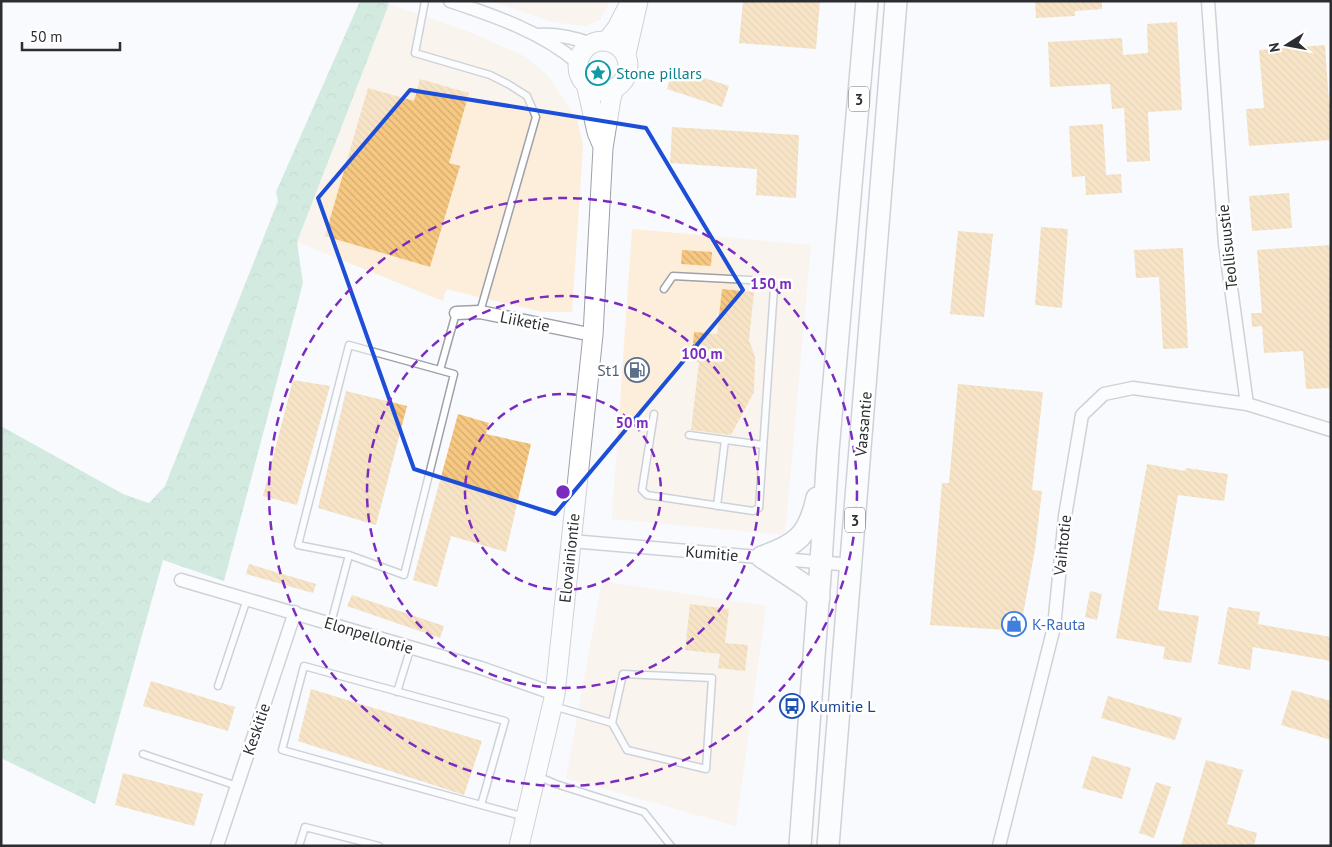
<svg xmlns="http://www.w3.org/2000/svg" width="1332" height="847" font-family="'PT Sans',sans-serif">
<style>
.commercial{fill:#fdeddb}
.forest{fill:url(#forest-crowns)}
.building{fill:url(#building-back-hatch)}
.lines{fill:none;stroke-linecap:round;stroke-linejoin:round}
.service-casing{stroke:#9ea1aa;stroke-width:9}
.minor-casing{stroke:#9ea1aa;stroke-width:15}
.secondary-casing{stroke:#9ea1aa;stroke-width:21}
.trunk-casing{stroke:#9ea1aa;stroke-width:24}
.service{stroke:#fff;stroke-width:6}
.minor{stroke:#fff;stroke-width:12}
.secondary{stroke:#fff;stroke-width:19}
.trunk{stroke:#fff;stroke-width:21}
.marked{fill:none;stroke:#1d4ed8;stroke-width:4;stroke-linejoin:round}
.ring{fill:none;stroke:#7b2cbf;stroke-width:2.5;stroke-dasharray:9 6}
.labels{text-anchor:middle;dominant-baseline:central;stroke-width:5;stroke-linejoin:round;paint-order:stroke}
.shield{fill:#fff;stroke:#6b6c6f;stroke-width:1}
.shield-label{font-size:15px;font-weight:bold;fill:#2c2d31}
.culture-label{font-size:16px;fill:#0d838f;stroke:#fff;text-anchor:start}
.street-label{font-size:16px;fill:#2c2d31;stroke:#fff}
.service-label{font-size:16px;fill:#4e5e75;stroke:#fff;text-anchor:end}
.shop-label{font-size:16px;fill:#366cbe;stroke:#fff;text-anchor:start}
.transit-label{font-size:16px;fill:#164399;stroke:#fff;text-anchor:start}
.centre{fill:#7b2cbf;stroke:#fff;stroke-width:2.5}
.ring-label{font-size:15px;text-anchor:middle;font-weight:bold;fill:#7b2cbf;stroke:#fff;stroke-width:5;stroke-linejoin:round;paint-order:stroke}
</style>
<defs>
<pattern id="forest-crowns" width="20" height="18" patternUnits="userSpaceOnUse" patternTransform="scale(1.25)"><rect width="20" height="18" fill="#a5d8bb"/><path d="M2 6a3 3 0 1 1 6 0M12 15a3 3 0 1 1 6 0" fill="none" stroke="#8ebaa1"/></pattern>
<pattern id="building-back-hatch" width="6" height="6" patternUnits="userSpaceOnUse" patternTransform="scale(1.25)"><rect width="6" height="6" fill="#f6c881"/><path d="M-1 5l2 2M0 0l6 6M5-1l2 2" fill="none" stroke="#d3ac70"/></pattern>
</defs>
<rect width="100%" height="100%" fill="#f8fafd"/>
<path class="commercial" d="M491,1H610L600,20L585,26L552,22Z
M389,4L472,33L526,57L547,75L577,118L583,146L572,312H543L446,289L443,301L297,242Z
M632,229L811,245L785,535L612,519Z
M602,581L766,606L736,826L566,778Z"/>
<path class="forest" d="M360,1H385L389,4L297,242L303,283L224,581L163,560L95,804L1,758V426L123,494L149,503L165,486L278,201L276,192Z"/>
<path class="building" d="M743,1H820L816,49L739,43Z
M1035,1H1102V9L1075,11V16L1036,18Z
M1177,22L1182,110L1148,112L1150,161L1127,162L1124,108L1112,109L1110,84L1050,87L1048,42L1122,38L1123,55L1148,53L1147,24Z
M1325,45L1329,103H1331V140L1249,146L1246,109L1264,108L1259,50Z
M673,68L729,86L722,107L667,89Z
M420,79L469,93L449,163L460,166L430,267L325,236L368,88L414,101Z
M1103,124L1106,175L1121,174L1122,193L1086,195L1085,176L1072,177L1069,126Z
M672,127L799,135L796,198L756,195L757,169L670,163Z
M1289,193L1292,228L1252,231L1249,196Z
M1041,227L1068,229L1062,308L1035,305Z
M958,231L993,234L984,317L950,314Z
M1331,245V388L1306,389L1303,351L1264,353L1262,326L1252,327L1251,313H1262L1257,250Z
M1183,248L1188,348L1163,349L1159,277L1136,278L1134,250Z
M682,250L712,252L711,266L681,264Z
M722,289L754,292L749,340L755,357L754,392L731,435L691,430L699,362L692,361L694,332L717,334Z
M632,359L642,360L640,378L630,377Z
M293,380L330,386L297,505L263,496Z
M958,384L1043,392L1032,490L1042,491L1035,549L1020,631L930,625L942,483H949Z
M346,391L407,406L376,525L318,508Z
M458,414L489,423L486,434L531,444L506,552L451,536L437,587L413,580Z
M1147,464L1185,471L1186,468L1228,474L1224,501L1178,495L1158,610L1199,616L1191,663L1163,659L1165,647L1116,638Z
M249,564L316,584L313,593L246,574Z
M1090,591L1102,594L1097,620L1085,617Z
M352,595L444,626L440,638L347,606Z
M690,604L729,609L725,643L748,645L745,671L718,668L720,654L685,650Z
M1228,607L1260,612L1258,624L1331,637V661L1253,647L1250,670L1218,664Z
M151,681L235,707L228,731L143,706Z
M311,689L482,741L464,795L298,741Z
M1292,690L1331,701V740L1281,725Z
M1108,696L1182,718L1175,740L1101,718Z
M1092,756L1131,768L1122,799L1082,788Z
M1206,760L1243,770L1227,824L1257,833L1254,846H1181Z
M123,773L203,794L194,826L115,805Z
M1156,782L1171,787L1154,838L1139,833Z"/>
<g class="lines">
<defs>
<path id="service" d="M425,1L415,53L490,75L508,84L527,96L536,117L480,312
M440,370L456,313
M654,414L642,490L647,495L753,511L759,508L774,288L769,281L673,276L664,289
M689,435L763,445
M717,506L725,440
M331,623L349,555L404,575L454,374L349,345L298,545L349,555
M218,686L247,599
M397,692L411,647
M553,706L612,723L627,750L706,769L712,678L623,674L612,723
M143,754L237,786
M537,776L556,784L644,812L671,846
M481,805L282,750L304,666L505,721L481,805L525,817
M299,846L305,827L379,846"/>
<path id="minor" d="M450,1C495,16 542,32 578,63
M1208,1L1225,244L1247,404L1331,430
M538,35C557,34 573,37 591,44
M456,313L480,312L593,335
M571,541L852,565
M181,580L481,668L555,694
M217,846L295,612
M999,846L1054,627L1065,516L1082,415L1104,394L1133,388L1247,404"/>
<path id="secondary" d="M607,41L617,28L631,1
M578 66a25 25 0 1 1 50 0a25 25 0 1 1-50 0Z
M626,54L638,1
M586,83L597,132L602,144
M519,846L555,694L593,335L603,148L611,98L614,88"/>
<path id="trunk" d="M762,557C797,545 809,535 817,498
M762,557L807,587L819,598
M800,846L821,562L828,451L867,1
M828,846L896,1"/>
</defs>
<use href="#service" class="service-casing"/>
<use href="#minor" class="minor-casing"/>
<use href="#secondary" class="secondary-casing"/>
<use href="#trunk" class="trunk-casing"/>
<use href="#service" class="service"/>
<use href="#minor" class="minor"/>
<use href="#secondary" class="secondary"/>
<use href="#trunk" class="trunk"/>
</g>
<path d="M0 0H1332V847H0ZM410,90L646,128L743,290L555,514L414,469L318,198Z" fill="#f8fafd" fill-opacity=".55" fill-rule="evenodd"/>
<path class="marked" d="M410,90L646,128L743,290L555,514L414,469L318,198Z"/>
<g class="ring">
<circle cx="563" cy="492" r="98"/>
<circle cx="563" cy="492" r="196"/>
<circle cx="563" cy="492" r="294"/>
</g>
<defs>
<symbol id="sight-ring" viewBox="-11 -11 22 22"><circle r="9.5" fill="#fff" stroke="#0f9aa8" stroke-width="1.5"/><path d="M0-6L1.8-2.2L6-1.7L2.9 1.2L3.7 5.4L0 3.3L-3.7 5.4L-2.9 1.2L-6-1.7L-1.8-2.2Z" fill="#0f9aa8"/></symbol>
<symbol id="fuel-ring" viewBox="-11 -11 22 22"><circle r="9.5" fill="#fff" stroke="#5c6f8a" stroke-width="1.5"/><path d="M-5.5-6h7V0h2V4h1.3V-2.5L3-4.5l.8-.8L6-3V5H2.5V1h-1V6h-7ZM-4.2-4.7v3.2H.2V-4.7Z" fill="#5c6f8a"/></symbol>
<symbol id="shop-ring" viewBox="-11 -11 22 22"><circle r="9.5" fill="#fff" stroke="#3f7fe0" stroke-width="1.5"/><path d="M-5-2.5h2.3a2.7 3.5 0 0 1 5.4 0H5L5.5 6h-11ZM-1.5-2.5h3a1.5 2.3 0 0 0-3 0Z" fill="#3f7fe0"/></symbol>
<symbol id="bus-ring" viewBox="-11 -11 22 22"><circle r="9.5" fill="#fff" stroke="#1a4fb4" stroke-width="1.5"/><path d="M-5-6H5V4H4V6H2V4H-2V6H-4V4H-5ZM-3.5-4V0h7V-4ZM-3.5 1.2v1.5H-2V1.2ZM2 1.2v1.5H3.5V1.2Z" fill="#1a4fb4"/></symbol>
</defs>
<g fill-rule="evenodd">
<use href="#sight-ring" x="584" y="59" width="28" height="28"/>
<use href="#fuel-ring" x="623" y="356" width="28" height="28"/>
<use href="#shop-ring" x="1000" y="610" width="28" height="28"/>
<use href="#bus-ring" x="778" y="692" width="28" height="28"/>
</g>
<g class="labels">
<g class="shield">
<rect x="849" y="86.5" width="20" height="25" rx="4"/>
<rect x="845" y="507.5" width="20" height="25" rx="4"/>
</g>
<g class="shield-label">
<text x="859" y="99">3</text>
<text x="855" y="520">3</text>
</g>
<g class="culture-label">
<text x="616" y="73">Stone pillars</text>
</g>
<g class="street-label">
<text transform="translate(1227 247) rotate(-96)">Teollisuustie</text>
<text transform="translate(525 321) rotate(11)">Liiketie</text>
<text transform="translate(863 424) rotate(-85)">Vaasantie</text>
<text transform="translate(1062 545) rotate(-84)">Vaihtotie</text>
<text transform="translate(712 553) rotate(5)">Kumitie</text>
<text transform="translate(569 558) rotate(-84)">Elovainiontie</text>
<text transform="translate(369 635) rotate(17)">Elonpellontie</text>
<text transform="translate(256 729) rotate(-71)">Keskitie</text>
</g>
<g class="service-label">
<text x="620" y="370">St1</text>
</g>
<g class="shop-label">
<text x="1032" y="624">K-Rauta</text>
</g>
<g class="transit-label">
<text x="810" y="706">Kumitie L</text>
</g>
</g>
<circle cx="563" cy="492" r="8" class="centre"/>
<g class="ring-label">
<text x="771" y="289">150 m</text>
<text x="702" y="359">100 m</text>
<text x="632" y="428">50 m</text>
</g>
<rect width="1332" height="847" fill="none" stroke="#2c2d31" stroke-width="5"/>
<g transform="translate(1287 45) rotate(259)" stroke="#ffffff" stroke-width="4" paint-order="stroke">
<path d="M0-4L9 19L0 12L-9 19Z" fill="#2c2d31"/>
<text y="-8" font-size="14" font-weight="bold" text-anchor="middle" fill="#2c2d31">N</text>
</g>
<path d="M22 42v8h98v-8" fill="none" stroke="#2c2d31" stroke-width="2.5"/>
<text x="30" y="42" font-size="15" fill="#2c2d31" stroke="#ffffff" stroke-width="4" paint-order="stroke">50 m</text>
</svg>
